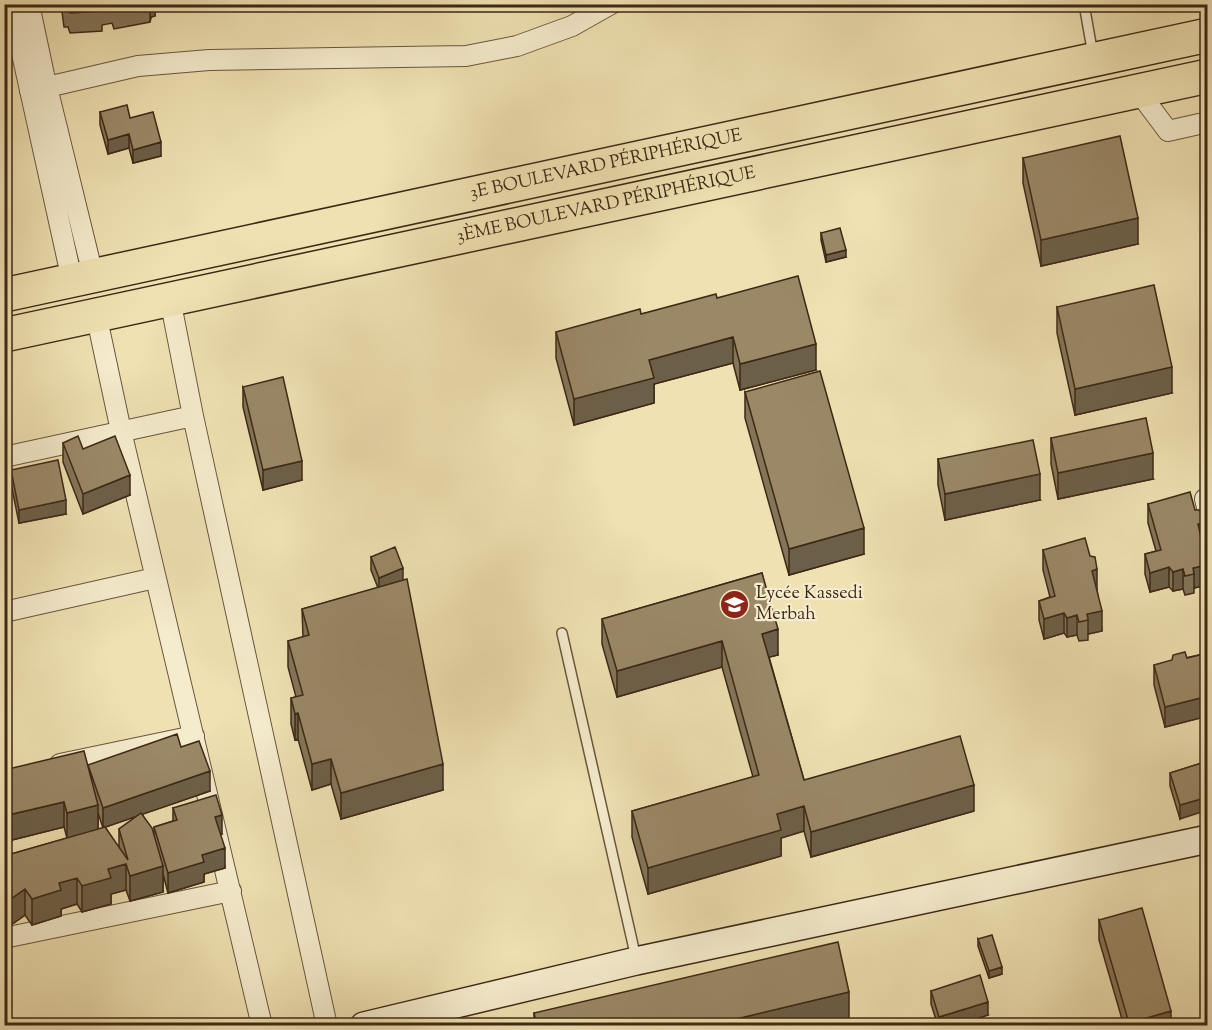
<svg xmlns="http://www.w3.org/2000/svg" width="1212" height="1030" font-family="'Sorts Mill Goudy',serif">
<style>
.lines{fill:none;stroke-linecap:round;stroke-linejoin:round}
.lane-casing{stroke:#6a563d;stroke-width:12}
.street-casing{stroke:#6a563d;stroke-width:22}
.secondary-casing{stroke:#3d2816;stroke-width:30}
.highway-casing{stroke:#3d2816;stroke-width:36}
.lane{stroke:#f5eccd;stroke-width:9}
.street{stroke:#f5eccd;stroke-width:20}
.secondary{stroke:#f5eccd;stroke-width:27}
.highway{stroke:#efe1b2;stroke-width:33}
.wall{fill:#847559;stroke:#3d2816;stroke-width:1.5;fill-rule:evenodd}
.shaded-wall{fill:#6c5f48;stroke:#3d2816;stroke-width:1.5}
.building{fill:#9a8867;stroke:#3d2816;stroke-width:1.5}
.labels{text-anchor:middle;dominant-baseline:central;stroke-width:4.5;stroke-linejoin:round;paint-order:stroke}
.street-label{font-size:18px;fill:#3d2816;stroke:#f5eccd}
.poi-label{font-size:18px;fill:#3d2816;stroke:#f5eccd;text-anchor:start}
</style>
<rect width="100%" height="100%" fill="#efe1b2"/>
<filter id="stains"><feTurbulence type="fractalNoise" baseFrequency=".00333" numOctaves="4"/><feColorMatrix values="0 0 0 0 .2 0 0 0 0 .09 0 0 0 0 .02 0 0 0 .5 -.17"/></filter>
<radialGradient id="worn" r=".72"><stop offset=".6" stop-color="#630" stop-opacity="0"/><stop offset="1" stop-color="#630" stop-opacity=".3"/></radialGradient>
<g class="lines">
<defs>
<path id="lane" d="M1084,4L1093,55
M562,633L636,958"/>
<path id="street" d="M11,4L72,280
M29,4L44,75L93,275
M30,91L138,66L209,60L466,56L517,46L572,26L611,4
M1138,91L1168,131L1208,122
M170,299L193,416L327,1026
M96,314L121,431L262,1026
M4,457L193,416
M1205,499L1208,511
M4,612L155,578
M60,764L194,736
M4,938L231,891"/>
<path id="secondary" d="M364,1026L636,961L1208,839"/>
<g id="highway">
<path id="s1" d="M4,295L1208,35"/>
<path id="s2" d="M4,335L1208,76"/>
</g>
</defs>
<use href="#lane" class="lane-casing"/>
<use href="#street" class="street-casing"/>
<use href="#secondary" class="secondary-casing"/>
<use href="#highway" class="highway-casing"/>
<use href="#lane" class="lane"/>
<use href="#street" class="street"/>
<use href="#secondary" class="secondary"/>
<use href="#highway" class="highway"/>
</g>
<path class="wall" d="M61,4H155V16L151,17L150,22L114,29L112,23L102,25V31L70,33L68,27H64Z
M314,4H343L342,8Z
M354,4H393L391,9H355Z
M100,112L130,118L161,156L133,163L129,148L108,154L100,125Z
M1023,158L1138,244L1041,266L1023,183Z
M821,233L846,257L826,262L821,240Z
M717,298L816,370L740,390L733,363L654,384V403L574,425L556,358V332Z
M1057,307L1172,393L1075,415L1057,333Z
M243,387L302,480L263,490L243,407Z
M745,392L864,554L789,575L745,418Z
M1051,438L1153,479L1058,499L1051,464Z
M63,443L83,449L130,495L83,514L63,462Z
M938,459L1040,500L945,520L938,485Z
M11,470L66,514L19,523L11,484Z
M1148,504L1203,543L1207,585L1194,588V593L1185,595L1183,589L1173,591L1169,587L1150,592L1145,574V554L1156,551L1148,523Z
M1043,550L1097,589L1102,631L1088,634V640L1079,641L1077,635L1067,637L1064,633L1044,639L1039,620V601L1050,597L1043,570Z
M371,557L403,580L443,790L341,819L331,784L312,790L298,739L295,740L291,724V698L296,697L288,667V641L303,637L302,609L378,588L371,570Z
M762,573L778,655L769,657L804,780L974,811L811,857L804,831L781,838V856L648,894L632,837V811L753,777L722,667L617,697L602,644V619Z
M1208,653V716L1165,727L1154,685V665Z
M181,747L210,791L142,814L154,836V827L173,821V808L222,834L220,835L225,868L204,874V882L168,893L163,874V892L130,901L126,890L111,894V904L82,912L77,904L61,909V916L32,925L25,915L8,927L4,928V856L67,838L64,827L4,842L88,766ZM98,813L103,828L98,829ZM137,816L119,829V848L105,827Z
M1208,761L1180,819L1170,786V773Z
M1099,920L1171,1026H1124L1099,940Z
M978,939L1002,974L989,978L978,946Z
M931,991L988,1015L955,1026H938L931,1004Z
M534,1013L849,1018L818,1026H534Z"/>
<path class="shaded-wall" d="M150,4H155V16L151,17L150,22Z
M129,134V148L108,154V140Z
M161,142V156L133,163V150Z
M1138,218V244L1041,266V240Z
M846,250V257L826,262V255Z
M733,337V363L654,384V403L574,425V399L649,360Z
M816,344V370L740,390V364Z
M1172,367V393L1075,415V389Z
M1153,453V479L1058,499V473Z
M302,461V480L263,490V470Z
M1040,474V500L945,520V494Z
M130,475V495L83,514V494Z
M66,500V514L19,523V510Z
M1203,523V543L1198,544V524Z
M864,528V554L789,575V549Z
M1207,565V585L1194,588V574L1193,568Z
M1169,567V587L1150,592V573Z
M403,568V582L379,592V578Z
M1097,569V589L1092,590V571Z
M1183,569V589L1173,591V572Z
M1102,611V631L1088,634V620L1087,614Z
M1064,613V633L1044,639V619Z
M1077,615V635L1067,637V618Z
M778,629V655L762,659V634Z
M722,641V667L617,697V671Z
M1208,696V716L1165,727V707Z
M298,713V739L295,740V714Z
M331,759V784L312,790V764Z
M443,764V790L341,819V793Z
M210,771V791L103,828V808Z
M974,785V811L811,857V832Z
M1208,797V810L1180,819V805Z
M64,802V827L4,842V816Z
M98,805V831L67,839V813Z
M804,806V831L781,838V856L648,894V868L777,814Z
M222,815V834L215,836V817Z
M225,848V868L204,874V882L168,893V873L202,855Z
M126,864V890L111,894V904L82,912V886L108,869Z
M163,866V892L130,901V876Z
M77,878V904L61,909V916L32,925V899L59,883Z
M25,889V915L8,927L4,928V902Z
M1002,967V974L989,978V971Z
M849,992V1018L818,1026H707Z
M988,1002V1015L955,1026H939V1017Z
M1171,1011V1026H1129V1023Z"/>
<path class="building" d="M63,4H104L102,5V11L70,13L68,7H64Z
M113,4H140L114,9Z
M127,105L130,118L153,112L161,142L133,150L129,134L108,140L100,112Z
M1120,136L1138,218L1041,240L1023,158Z
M840,228L846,250L826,255L821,233Z
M798,276L816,344L740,364L733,337L649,360L654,378L574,399L556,332L640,309L641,314L716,294L717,298Z
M1154,285L1172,367L1075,389L1057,307Z
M820,371L864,528L789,549L745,392Z
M283,377L302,461L263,470L243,387Z
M1146,418L1153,453L1058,473L1051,438Z
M78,436L83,449L115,436L130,475L83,494L63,443Z
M1033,440L1040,474L945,494L938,459Z
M58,460L66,500L19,510L11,470Z
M1190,492L1195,510H1200L1203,523L1198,524L1207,565L1193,568L1194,574L1185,576L1183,569L1173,572L1169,567L1150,573L1145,554L1161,550L1148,504Z
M1085,538L1090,556L1095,557L1097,569L1092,571L1102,611L1087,614L1088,620L1079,622L1077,615L1067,618L1064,613L1044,619L1039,601L1055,596L1043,550Z
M395,547L403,568L379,578L371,557Z
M762,573L778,629L762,634L804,780L960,736L974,785L811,832L804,806L777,814L781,830L648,868L632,811L759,775L722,641L617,671L602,619Z
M407,579L443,764L341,793L331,759L312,764L298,713L295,714L291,698L303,695L288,641L309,635L302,609Z
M1185,652L1187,658L1208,653V696L1165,707L1154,665L1172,660L1173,655Z
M177,734L181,747L199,741L210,771L103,808L88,765Z
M84,751L98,805L67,813L64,802L4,816V770Z
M1208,761V797L1180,805L1170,773Z
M216,795L222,815L215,817L225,848L202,855L204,862L168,873L154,827L177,820L173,808Z
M141,813L152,828L163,866L130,876L126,864L108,869L111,878L82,886L77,878L59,883L61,890L32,899L25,889L8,901L4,902V856L105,827L128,860L119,829Z
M1142,908L1171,1011L1129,1023L1099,920Z
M992,935L1002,967L989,971L978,939Z
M838,942L849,992L707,1026H537L534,1013Z
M980,975L988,1002L939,1017L931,991Z"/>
<defs>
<symbol id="school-disc" viewBox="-11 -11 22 22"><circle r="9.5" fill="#8f2418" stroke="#f5eccd"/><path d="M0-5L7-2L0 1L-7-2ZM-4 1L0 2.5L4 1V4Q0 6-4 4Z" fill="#fff"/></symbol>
</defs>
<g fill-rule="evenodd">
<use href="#school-disc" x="718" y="588" width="33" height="33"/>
</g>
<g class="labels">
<g class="street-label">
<text stroke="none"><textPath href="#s1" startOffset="616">3E BOULEVARD PÉRIPHÉRIQUE</textPath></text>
<text stroke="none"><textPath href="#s2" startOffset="616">3ÈME BOULEVARD PÉRIPHÉRIQUE</textPath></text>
</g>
<g class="poi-label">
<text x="756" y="594">Lycée Kassedi<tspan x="756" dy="21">Merbah</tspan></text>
</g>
</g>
<rect width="1212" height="1030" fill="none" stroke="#efe1b2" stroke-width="24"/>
<rect x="6" y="6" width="1200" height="1018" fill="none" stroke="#3d2816" stroke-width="3"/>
<rect x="12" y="12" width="1188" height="1006" fill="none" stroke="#3d2816" stroke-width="1.5"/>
<rect width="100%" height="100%" filter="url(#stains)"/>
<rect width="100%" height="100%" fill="url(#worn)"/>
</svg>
